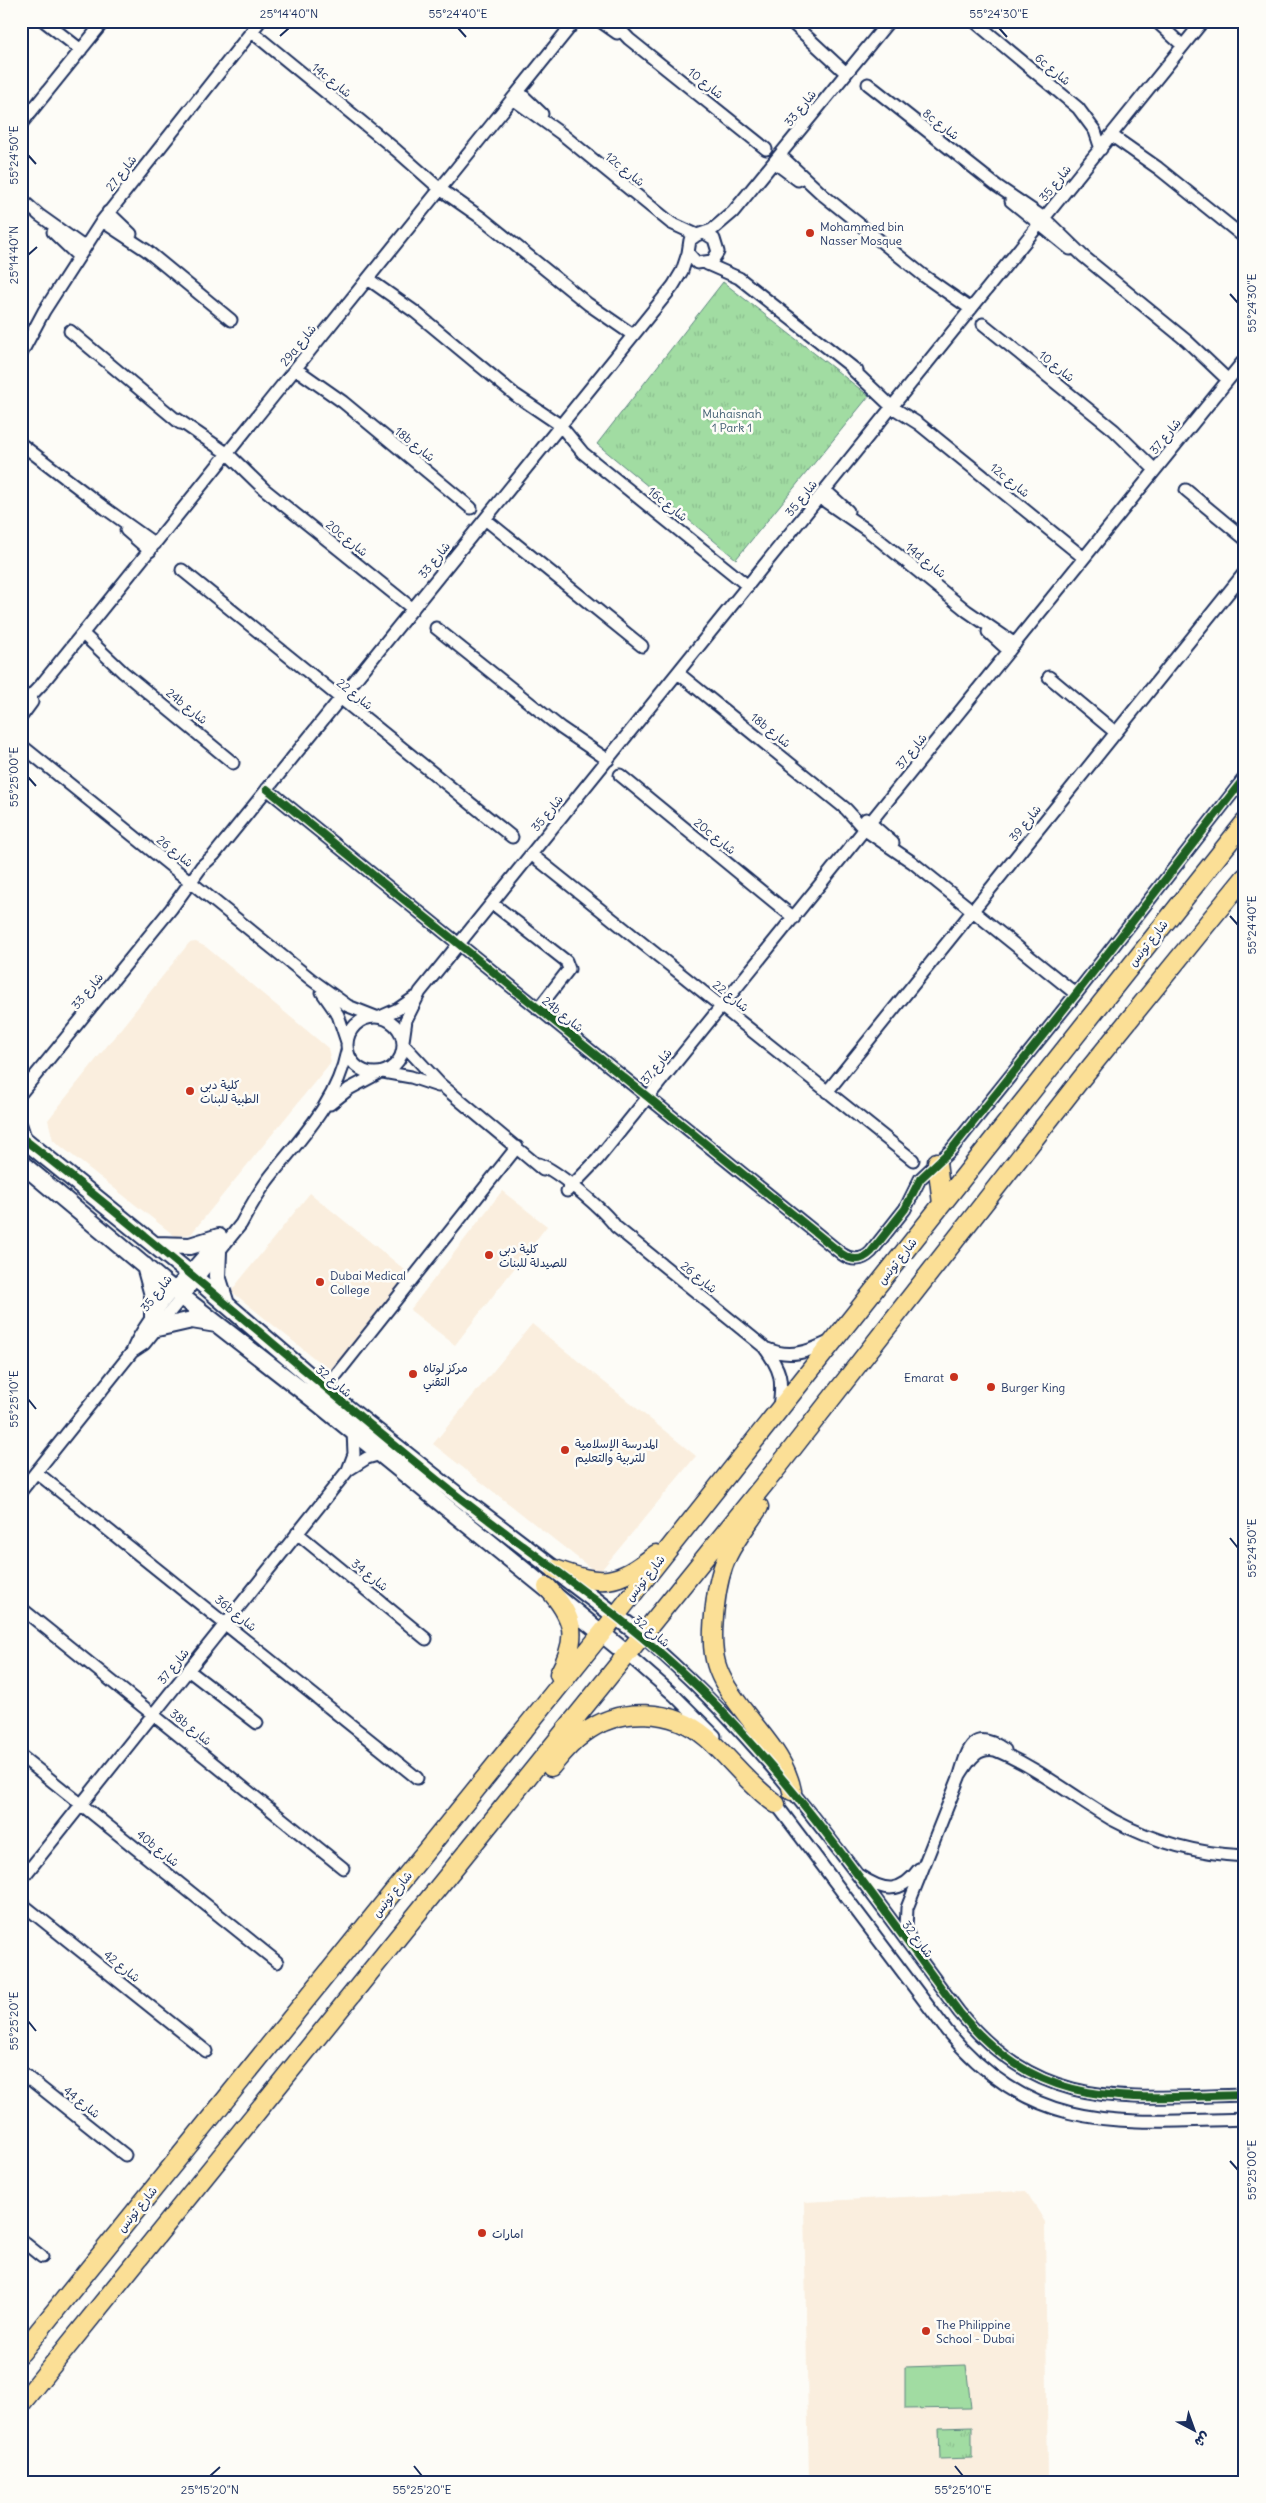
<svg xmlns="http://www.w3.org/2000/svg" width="1266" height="2503" font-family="Delius,'Playpen Sans Arabic',sans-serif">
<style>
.built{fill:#faeede}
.grass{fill:url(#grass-tufts);stroke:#5e8680}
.garden{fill:#a1dca2;stroke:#5e8680}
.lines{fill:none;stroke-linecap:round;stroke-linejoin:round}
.street-casing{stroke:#1b2f5e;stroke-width:15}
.secondary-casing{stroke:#1b2f5e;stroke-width:20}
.primary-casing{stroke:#1b2f5e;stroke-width:21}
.street{stroke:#fdfcf7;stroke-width:11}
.secondary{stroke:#fdfcf7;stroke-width:16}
.primary{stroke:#fbdf96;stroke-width:18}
.cycleway-casing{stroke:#fdfcf7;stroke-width:11}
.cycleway{stroke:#1b5e20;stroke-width:8}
.ticks{fill:none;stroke:#1b2f5e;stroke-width:2}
.poi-dot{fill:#c8321e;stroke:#fdfcf7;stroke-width:2}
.labels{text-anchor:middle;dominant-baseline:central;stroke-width:5;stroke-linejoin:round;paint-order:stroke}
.street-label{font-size:12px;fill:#1b2f5e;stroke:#fdfcf7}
.poi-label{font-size:12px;fill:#1b2f5e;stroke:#fdfcf7;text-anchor:start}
.park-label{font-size:12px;fill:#3c5a6f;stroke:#fdfcf7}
.neatline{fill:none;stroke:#1b2f5e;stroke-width:2}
.ticks-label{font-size:12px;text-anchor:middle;fill:#1b2f5e}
</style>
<defs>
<pattern id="grass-tufts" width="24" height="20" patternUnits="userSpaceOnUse" patternTransform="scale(1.25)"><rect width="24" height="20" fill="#a1dca2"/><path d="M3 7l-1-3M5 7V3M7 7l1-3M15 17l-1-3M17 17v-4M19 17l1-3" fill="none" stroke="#8abd8e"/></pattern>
</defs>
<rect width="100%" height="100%" fill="#fdfcf7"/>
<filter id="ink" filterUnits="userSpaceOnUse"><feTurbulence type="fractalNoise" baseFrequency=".02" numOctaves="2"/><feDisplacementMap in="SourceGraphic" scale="10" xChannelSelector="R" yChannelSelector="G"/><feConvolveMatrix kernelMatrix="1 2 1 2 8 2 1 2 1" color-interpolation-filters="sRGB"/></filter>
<g filter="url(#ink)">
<path class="built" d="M196,942L206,947L328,1048L331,1062L191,1234L175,1236L53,1140L48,1120L189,943Z
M502,1191L547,1226L455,1345L410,1310Z
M310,1193L410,1274L330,1371L231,1291Z
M532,1324L696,1456L598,1574L433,1444Z
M1026,2191L1045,2222L1048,2482H809L804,2202Z"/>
<path class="grass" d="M723,282L869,396L736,559L597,444Z
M972,2427V2458L940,2459L939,2428Z"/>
<path class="garden" d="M966,2365L971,2408L905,2409V2367Z"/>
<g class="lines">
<defs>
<path id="street" d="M44,21L81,50
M600,21L617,33
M612,21L629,39L766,149
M790,21L846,73
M974,21L1078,108L1095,131L1101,149
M1156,21L1183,46
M252,32L396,150L440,189L483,219L588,304L633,335
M868,84L997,186L1044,218L1083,256L1187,341L1228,380
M519,92L542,114
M513,99L563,135L671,223L697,235
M21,124L104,21
M1111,135L1158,168L1245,238
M780,155L823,195L924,276L971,309
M774,162L798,180
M21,199L39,215L84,247
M1011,201L1070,249
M108,212L131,234
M102,221L146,250L231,320
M53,232L78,256
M706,234L714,239L718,252L712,261L697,263L688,253L690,240L697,235L712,230L733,212L889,21
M707,264L739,278L857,371
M368,279L415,312L519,398
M983,324L1114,430L1155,470
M70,331L180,423
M21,354L44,311L102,221L260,21
M296,369L343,402L471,508
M852,369L892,407L919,424L1084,558
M514,394L560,425L583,453L748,586
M177,419L228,454L264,489L413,609
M21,444L106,509L155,544
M825,490L848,511
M1186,490L1245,539
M819,497L867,530L967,611L1015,644
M485,519L642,646
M126,530L150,551
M182,570L512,837
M436,628L561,728L608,760
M988,632L1009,651
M83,634L123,672L233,763
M678,673L846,809L865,830L912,862L1076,994
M1049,677L1115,732
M21,706L41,685L575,21
M21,717L32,702
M21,745L312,980L348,1006L376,1017
M620,775L794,918
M267,789L842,1254C852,1261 862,1261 871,1252L905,1209L920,1179L951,1150L1076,994L1245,777
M866,819L893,843
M531,854L913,1160
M492,903L566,961L569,969L538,1009
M322,992L338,1015L347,1042
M347 1045a28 28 0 1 1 56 0a28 28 0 1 1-56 0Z
M380,1017L398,1009L414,998
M403,1041L406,1020L420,992L1203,21
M404,1045L440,1084L543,1170
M383,1072L411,1077L438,1086
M827,1092L1245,572
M21,1093L171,909L202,866L214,855L673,286L682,271L688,253
M330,1104L349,1089L377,1074
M21,1125L26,1140
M539,1164C558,1171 604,1210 616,1227L764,1347C781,1370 783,1379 779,1407
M567,1191L597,1160L1245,359
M765,1348C790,1359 808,1352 831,1341
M132,1352C143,1320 196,1264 220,1237
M325,1389L517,1147
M348,1470L367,1458L381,1454
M36,1472L417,1778
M21,1491L132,1352L144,1344L241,1224C249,1209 257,1195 267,1181C299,1139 336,1105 347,1051
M297,1533L426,1639
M21,1608L343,1868
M642,1636C768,1743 861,1880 959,2012C1043,2114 1127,2097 1245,2095
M627,1654L674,1695L715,1736
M188,1670L257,1723
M21,1756L277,1962
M960,1775C969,1761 976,1747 995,1750C1037,1767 1074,1797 1113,1820C1154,1842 1199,1854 1245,1856
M773,1800L947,2031C1035,2136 1122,2122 1245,2119
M860,1876C884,1892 901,1894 919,1869
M21,1880L348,1470L354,1454L353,1431
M21,1903L206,2051
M911,1943L906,1928L907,1908L960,1775C968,1747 974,1728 1005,1750
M21,2072L125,2155
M21,2240L42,2257"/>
<path id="secondary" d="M21,1137L205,1286L347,1408L462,1499L642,1636
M21,1163L162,1281L313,1399L627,1654
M156,1245L190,1246L219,1237
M218,1252L217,1276L225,1301
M145,1266L153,1295V1318
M157,1328L192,1320L216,1324"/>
<path id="primary" d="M937,1162L942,1204
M759,1507C749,1523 736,1538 728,1555C720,1571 717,1588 715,1606C709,1658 714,1673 746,1714C765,1739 786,1760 792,1791
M555,1569C602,1586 616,1586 656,1554
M547,1587C575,1619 579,1636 559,1674
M551,1767C561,1755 570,1743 583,1734C619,1706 673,1708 707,1738C731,1759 749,1785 776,1804
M21,2353L602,1633L1245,822
M21,2404L778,1467L1081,1079L1245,877"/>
</defs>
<use href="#street" class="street-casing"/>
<use href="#secondary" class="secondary-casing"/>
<use href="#primary" class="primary-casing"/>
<use href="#street" class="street"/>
<use href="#secondary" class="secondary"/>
<use href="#primary" class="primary"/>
<defs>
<path id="cycleway" d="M267,789L842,1254C852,1261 862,1261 871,1252L905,1209L920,1179L951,1150L1076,994L1245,777
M21,1137C163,1247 297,1366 436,1479C530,1555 634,1620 718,1707C807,1799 883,1910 959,2012C1043,2114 1127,2097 1245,2095"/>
</defs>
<use href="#cycleway" class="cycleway-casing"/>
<use href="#cycleway" class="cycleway"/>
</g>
</g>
<path class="ticks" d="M458,28L466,37M999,28L1007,37M280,36L289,28M28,155L36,164M28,255L37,247M1230,294L1238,303M28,777L36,786M1230,916L1238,925M28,1399L36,1409M1230,1538L1238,1548M28,2021L36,2031M1230,2161L1238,2170M414,2466L422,2476M955,2466L963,2476M210,2476L220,2467"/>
<g class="poi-dot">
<circle cx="810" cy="233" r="5"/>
<circle cx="190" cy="1091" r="5"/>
<circle cx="489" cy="1255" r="5"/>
<circle cx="320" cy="1282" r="5"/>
<circle cx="413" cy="1374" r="5"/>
<circle cx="954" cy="1377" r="5"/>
<circle cx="991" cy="1387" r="5"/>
<circle cx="565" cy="1450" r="5"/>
<circle cx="482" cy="2233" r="5"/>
<circle cx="926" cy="2331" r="5"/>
</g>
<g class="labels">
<g class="street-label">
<text transform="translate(1053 69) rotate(40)">6c شارع</text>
<text transform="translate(332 80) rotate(39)">14c شارع</text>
<text transform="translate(706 83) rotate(39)">شارع 10</text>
<text transform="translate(800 108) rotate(-51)">شارع 33</text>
<text transform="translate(941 124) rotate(38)">8c شارع</text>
<text transform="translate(625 169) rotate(39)">12c شارع</text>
<text transform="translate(121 173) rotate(-52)">شارع 27</text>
<text transform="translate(1055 183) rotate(-51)">شارع 35</text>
<text transform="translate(298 345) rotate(-51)">29a شارع</text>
<text transform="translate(1057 366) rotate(39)">شارع 10</text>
<text transform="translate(1165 436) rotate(-51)">شارع 37</text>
<text transform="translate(415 444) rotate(39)">18b شارع</text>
<text transform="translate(1010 480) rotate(39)">12c شارع</text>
<text transform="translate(801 498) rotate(-51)">شارع 35</text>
<text transform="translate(668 504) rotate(39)">16c شارع</text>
<text transform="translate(347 538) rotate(39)">20c شارع</text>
<text transform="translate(434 560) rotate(-51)">شارع 33</text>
<text transform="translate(926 560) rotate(39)">14d شارع</text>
<text transform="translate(355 694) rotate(39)">شارع 22</text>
<text transform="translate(187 706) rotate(39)">24b شارع</text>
<text transform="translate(771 730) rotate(39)">18b شارع</text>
<text transform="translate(911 751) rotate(-51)">شارع 37</text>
<text transform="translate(547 813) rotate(-51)">شارع 35</text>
<text transform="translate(1025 823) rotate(-51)">شارع 39</text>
<text transform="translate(715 836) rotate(39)">20c شارع</text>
<text transform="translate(175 851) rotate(39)">شارع 26</text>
<text transform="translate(1148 943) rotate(-52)">شارع تونس</text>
<text transform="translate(87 991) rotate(-51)">شارع 33</text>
<text transform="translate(731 996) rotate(39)">شارع 22</text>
<text transform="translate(563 1014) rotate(39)">24b شارع</text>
<text transform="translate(656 1066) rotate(-51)">شارع 37</text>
<text transform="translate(897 1261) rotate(-52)">شارع تونس</text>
<text transform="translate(699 1277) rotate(39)">شارع 26</text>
<text transform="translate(156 1293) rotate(-52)">شارع 35</text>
<text transform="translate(334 1381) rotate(40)">شارع 32</text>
<text transform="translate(370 1575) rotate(39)">شارع 34</text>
<text transform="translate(645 1578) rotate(-52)">شارع تونس</text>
<text transform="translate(236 1613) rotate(39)">36b شارع</text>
<text transform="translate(652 1631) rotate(39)">شارع 32</text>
<text transform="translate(173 1666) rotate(-51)">شارع 37</text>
<text transform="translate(191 1727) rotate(39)">38b شارع</text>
<text transform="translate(158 1848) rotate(39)">40b شارع</text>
<text transform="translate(392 1894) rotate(-51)">شارع تونس</text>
<text transform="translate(918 1939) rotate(53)">شارع 32</text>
<text transform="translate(122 1966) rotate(39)">شارع 42</text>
<text transform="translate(82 2102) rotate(39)">شارع 44</text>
<text transform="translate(137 2209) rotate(-51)">شارع تونس</text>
</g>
<g class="poi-label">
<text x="820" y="226">Mohammed bin<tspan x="820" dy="14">Nasser Mosque</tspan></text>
<text x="200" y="1084">كلية دبي<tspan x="200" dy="14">الطبية للبنات</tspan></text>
<text x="499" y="1248">كلية دبي<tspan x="499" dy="14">للصيدلة للبنات</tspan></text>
<text x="330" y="1275">Dubai Medical<tspan x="330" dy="14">College</tspan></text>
<text x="423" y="1367">مركز لوتاه<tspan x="423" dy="14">التقني</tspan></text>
<text x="944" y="1377" text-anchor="end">Emarat</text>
<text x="1001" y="1387">Burger King</text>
<text x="575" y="1443">المدرسة الإسلامية<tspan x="575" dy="14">للتربية والتعليم</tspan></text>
<text x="492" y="2233">امارات</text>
<text x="936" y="2324">The Philippine<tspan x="936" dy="14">School - Dubai</tspan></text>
</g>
<g class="park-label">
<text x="732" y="413">Muhaisnah<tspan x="732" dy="14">1 Park 1</tspan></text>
</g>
</g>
<rect width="1266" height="2503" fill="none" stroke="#fdfcf7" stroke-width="55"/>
<g transform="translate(1194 2430) rotate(139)" stroke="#fdfcf7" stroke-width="4" paint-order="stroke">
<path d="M0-4L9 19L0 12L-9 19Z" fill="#1b2f5e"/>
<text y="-8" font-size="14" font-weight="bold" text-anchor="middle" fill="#1b2f5e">ش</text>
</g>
<rect x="28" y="28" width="1210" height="2448" class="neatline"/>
<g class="ticks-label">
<text x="289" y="18">25°14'40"N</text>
<text x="458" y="18">55°24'40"E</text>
<text x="999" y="18">55°24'30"E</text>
<text transform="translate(14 155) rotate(-90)" y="4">55°24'50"E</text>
<text transform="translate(14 255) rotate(-90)" y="4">25°14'40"N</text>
<text transform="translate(1252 303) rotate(-90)" y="4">55°24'30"E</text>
<text transform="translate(14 777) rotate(-90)" y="4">55°25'00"E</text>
<text transform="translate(1252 925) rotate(-90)" y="4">55°24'40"E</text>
<text transform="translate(14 1399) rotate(-90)" y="4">55°25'10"E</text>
<text transform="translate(1252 1548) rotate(-90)" y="4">55°24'50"E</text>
<text transform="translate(14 2021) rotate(-90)" y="4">55°25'20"E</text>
<text transform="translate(1252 2170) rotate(-90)" y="4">55°25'00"E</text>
<text x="210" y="2494">25°15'20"N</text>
<text x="422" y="2494">55°25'20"E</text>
<text x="963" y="2494">55°25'10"E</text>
</g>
</svg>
